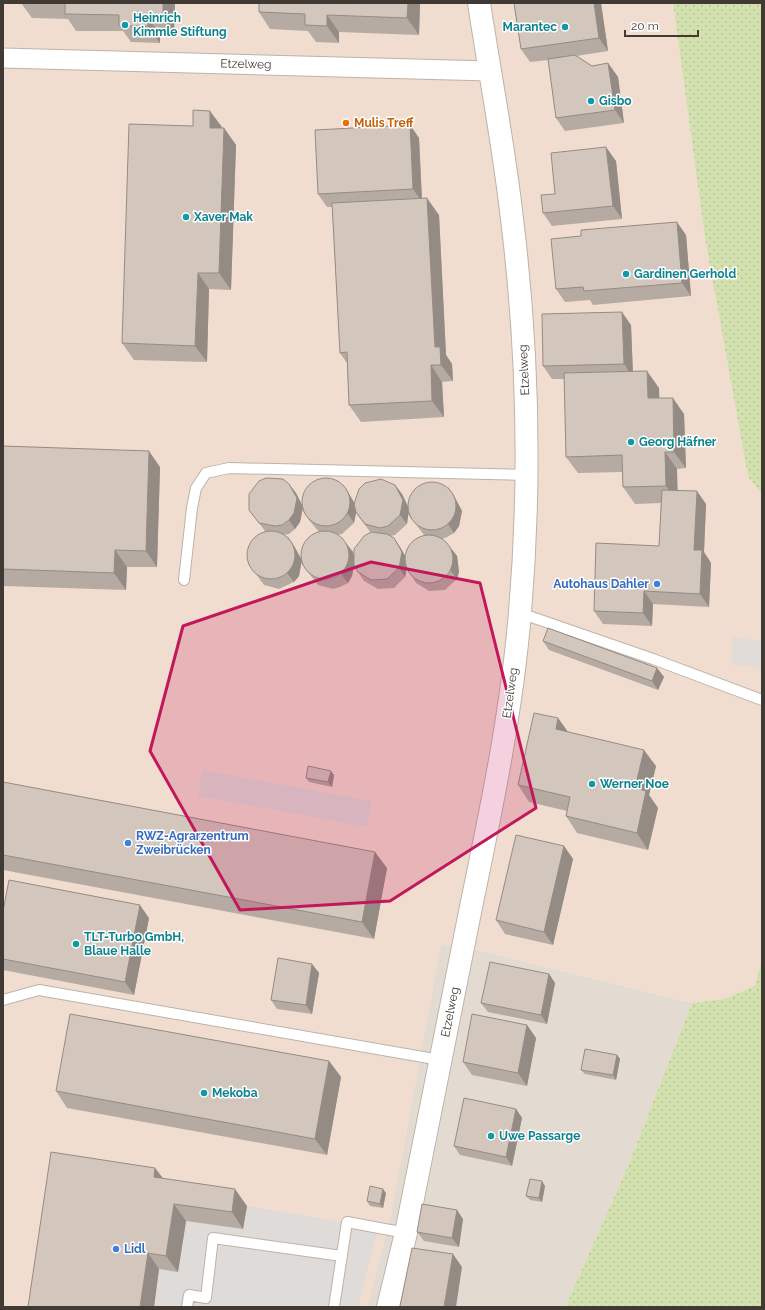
<svg xmlns="http://www.w3.org/2000/svg" width="765" height="1310" font-family="Raleway,sans-serif">
<style>
.residential{fill:#e3dbd2}
.commercial{fill:#f1ddcf}
.industrial{fill:#e2dcd8}
.grass{fill:url(#grass-dots)}
.parking{fill:#dedbd8}
.lines{fill:none;stroke-linecap:round;stroke-linejoin:round}
.service-casing{stroke:#bdb3aa;stroke-width:12}
.minor-casing{stroke:#bdb3aa;stroke-width:21}
.tertiary-casing{stroke:#bdb3aa;stroke-width:24}
.service{stroke:#fff;stroke-width:10}
.minor{stroke:#fff;stroke-width:19}
.tertiary{stroke:#fff;stroke-width:22}
.wall{fill:#b5aba3;fill-rule:evenodd}
.shaded-wall{fill:#948b84}
.building{fill:#d3c7bd;stroke:#948b84}
.marked{fill:#c2185b;fill-opacity:0.2;stroke:#c2185b;stroke-width:3;stroke-linejoin:round}
.culture-dot{fill:#0f9aa8;stroke:#fff;stroke-width:1.5}
.food-dot{fill:#e8710a;stroke:#fff;stroke-width:1.5}
.shop-dot{fill:#3f7fe0;stroke:#fff;stroke-width:1.5}
.labels{text-anchor:middle;dominant-baseline:central;stroke-width:3;stroke-linejoin:round;paint-order:stroke}
.culture-label{font-size:12px;font-weight:bold;fill:#0d838f;stroke:#fff;text-anchor:start}
.street-label{font-size:12px;fill:#413a34;stroke:#fff}
.food-label{font-size:12px;font-weight:bold;fill:#c56008;stroke:#fff;text-anchor:start}
.shop-label{font-size:12px;font-weight:bold;fill:#366cbe;stroke:#fff;text-anchor:start}
</style>
<defs>
<pattern id="grass-dots" width="8" height="8" patternUnits="userSpaceOnUse"><rect width="8" height="8" fill="#d3e1af"/><path d="M2 2h.1M6 6h.1" fill="none" stroke="#b6c297" stroke-width="1.8" stroke-linecap="round"/></pattern>
</defs>
<rect width="100%" height="100%" fill="#f0eae3"/>
<path class="residential" d="M441,944L482,951L692,1003L628,1166L565,1307H367L391,1214Z"/>
<path class="commercial" d="M3,3H673L705,238L748,477L762,494V959L755,986L724,999L692,1003L482,951L441,944L391,1214L367,1307H3Z"/>
<path class="industrial" d="M732,637L762,641V670L752,666L732,665Z"/>
<path class="grass" d="M673,3H762V494L748,477L705,238Z
M762,959V1307H565L628,1166L692,1003L724,999L755,986Z"/>
<path class="parking" d="M202,770L372,801L367,827L198,796Z
M247,1206L378,1228L358,1307H154L159,1269L178,1272L186,1221L243,1229Z"/>
<g class="lines">
<defs>
<path id="service" d="M184,580L192,508L196,488L206,473L229,468L526,475
M520,613L653,659L762,700
M3,1000L39,990L440,1060
M187,1307L189,1295L206,1298L213,1238L342,1256
M334,1307L347,1222L406,1233"/>
<path id="minor" d="M3,58L489,71"/>
<path id="tertiary" d="M388,1307L406,1233C428,1122 450,1012 472,902C492,806 512,710 520,612C531,482 528,349 512,219C504,147 490,75 479,3"/>
</defs>
<use href="#service" class="service-casing"/>
<use href="#minor" class="minor-casing"/>
<use href="#tertiary" class="tertiary-casing"/>
<use href="#service" class="service"/>
<use href="#minor" class="minor"/>
<use href="#tertiary" class="tertiary"/>
</g>
<path class="wall" d="M21,3H174V34H160V43L131,42L123,31H76L68,19L32,18Z
M420,3L419,35L339,32V43L316,42L308,31L270,29L259,12Z
M514,3H601L608,51L576,56L592,66L608,63L618,77L624,123L565,131L556,118L548,60L530,62L521,49Z
M410,125L419,138L422,199L439,215L446,355L452,364L453,381L442,382L444,417L361,422L349,405L347,363L340,353L332,207H327L318,194Z
M222,127V128H224L236,145L231,290L209,289L207,362L134,360L122,343Z
M616,161L622,219L552,226L543,213Z
M686,235L691,296L593,305L590,300L565,302L556,289Z
M631,325L633,372L659,388V398L684,414L686,468L677,469V490L706,504L704,552L711,563L709,607L653,604L652,626L603,624L594,611L659,546L661,503L635,504L623,487L622,472L578,473L566,457L564,379H552L543,366Z
M3,446L160,467L157,567H127L126,590L3,586Z
M289,484L296,493L303,507L343,485L349,494L354,503L395,485L402,494L408,506L454,496L462,511L459,526L454,533L447,537L442,539L457,556L459,572L457,579L445,590L429,591L416,583L407,569L405,577L394,588L378,589L364,581L358,572L354,565L352,576L348,583L340,587L333,589L318,585L301,563V562L299,576L294,582L279,589L264,585L248,563L265,531L249,510ZM303,508V511L309,520L319,532H320L301,559L294,546L288,537L284,535L289,534L295,529L300,522ZM356,513L371,533L354,557L353,552L337,535L342,534L354,523ZM408,514L424,535L405,556L400,547L394,538L391,536L395,535L407,524Z
M543,641L657,668L664,677L658,690L549,650Z
M558,718L568,732L656,766L649,795L658,808L648,850L577,833L566,816L567,811L529,802L518,785Z
M334,775L332,787L309,782L306,778Z
M3,782L387,868L374,939L3,870Z
M564,846L573,859L553,945L505,934L496,920Z
M3,911L149,918L134,995L3,970Z
M312,964L319,973L312,1014L277,1009L271,1000Z
M549,974L555,983L547,1024L488,1012L481,1003Z
M527,1025L536,1038L527,1086L472,1075L463,1062Z
M617,1055L620,1059L616,1080L585,1074L581,1070Z
M329,1061L341,1077L327,1155L67,1108L56,1091Z
M516,1109L522,1118L512,1166L460,1155L454,1146Z
M155,1168L163,1178L247,1206L243,1229L186,1221L178,1272L159,1269L154,1307H28Z
M545,1186L542,1202L530,1200L526,1196Z
M386,1193L383,1208L370,1206L367,1201Z
M463,1219L459,1247L424,1241L417,1232Z"/>
<path class="shaded-wall" d="M163,3H174L175,4L174,34L163,18Z
M408,3H420L419,35L407,18Z
M594,3H601L608,51L599,38Z
M327,15L339,32V43L327,26Z
M148,18L160,34V43L148,26Z
M608,63L618,77L624,123L615,110Z
M210,111L222,127L221,144L210,128Z
M410,125L419,138L422,202L413,189Z
M224,128L236,145L231,290L219,273Z
M606,147L616,161L622,219L613,206Z
M427,198L439,215L446,355L452,364L453,381L441,365L435,347Z
M677,222L686,235L691,296L682,283Z
M198,273L209,289L207,362L195,346Z
M622,312L631,325L633,377L624,364Z
M431,365L442,382L444,417L432,401Z
M647,371L659,388L660,415L648,398Z
M673,398L684,414L686,468L674,452Z
M149,451L160,467L157,567L146,551Z
M665,452L677,469L678,503L666,486Z
M289,484L296,493L303,507L300,522L295,529L289,520Z
M343,485L349,494L357,507L354,523L348,514Z
M395,485L402,494L409,509L407,524L400,515Z
M448,487L454,496L462,511L459,526L454,533L448,524Z
M697,491L706,504L704,552L711,563L709,607L700,594L694,550Z
M288,537L294,546L302,560L299,576L294,582L287,573Z
M394,538L400,547L408,561L405,577L399,568Z
M346,543L353,552L355,560L352,576L348,583L341,574Z
M450,547L457,556L459,572L457,579L450,570Z
M115,550L127,567L126,590L114,573Z
M644,591L653,604L652,626L643,613Z
M657,668L664,677L658,690L652,681Z
M558,718L570,735L556,729Z
M644,750L656,766L649,795L658,808L648,850L637,833L635,788Z
M331,771L334,775L332,787L328,782Z
M564,846L573,859L553,945L544,932Z
M375,852L387,868L374,939L362,922Z
M140,905L149,918L134,995L125,982Z
M312,964L319,973L312,1014L306,1005Z
M549,974L555,983L547,1024L541,1015Z
M527,1025L536,1038L527,1086L518,1073Z
M617,1055L620,1059L616,1080L613,1075Z
M329,1061L341,1077L327,1155L315,1139Z
M516,1109L522,1118L512,1166L506,1157Z
M155,1168L167,1184L154,1177Z
M542,1181L545,1186L542,1202L539,1198Z
M235,1189L247,1206L243,1229L232,1212Z
M383,1189L386,1193L383,1208L380,1204Z
M174,1204L186,1221L178,1272L166,1256Z
M457,1210L463,1219L459,1247L452,1238Z
M148,1253L159,1269L154,1307H140Z
M453,1254L462,1267L456,1307H444Z"/>
<path class="building" d="M65,3H163V18H148V26H119V15L65,14Z
M259,3H408L407,18L327,15V26L305,25V14L259,12Z
M514,3H594L599,38L521,49Z
M575,55L592,66L608,63L615,110L556,118L548,59Z
M193,110L210,111V128H224L219,273H198L195,346L122,343L129,124L193,126Z
M410,125L413,189L318,194L315,130Z
M606,147L613,206L543,213L541,195L555,194L551,153Z
M427,198L435,347H440L441,365H431L432,401L349,405L347,352L340,353L332,203Z
M677,222L682,283L584,291L583,287L556,289L551,239L581,236V230Z
M622,312L624,364L543,366L542,314Z
M647,371L648,398H673L674,452H665L666,486L623,487L622,455L566,457L564,373Z
M3,446L149,451L146,551L115,550L114,573L3,569Z
M266,478L283,479L289,484L297,498L294,513L289,520L282,525L275,526L259,523L249,510V494L259,481Z
M302 502a24 24 0 1 1 48 0a24 24 0 1 1-48 0Z
M381,479L395,485L403,500L400,515L388,526L380,528L365,524L356,512L354,504L359,489L365,483Z
M408 506a24 24 0 1 1 48 0a24 24 0 1 1-48 0Z
M662,490L697,491L694,550H702L700,594L644,591L643,613L594,611L596,543L659,546Z
M301 555a24 24 0 1 1 48 0a24 24 0 1 1-48 0Z
M247 555a24 24 0 1 1 48 0a24 24 0 1 1-48 0Z
M371,532L387,534L394,538L402,552L399,568L387,579L371,580L358,572L354,565V549L364,536Z
M405 559a24 24 0 1 1 48 0a24 24 0 1 1-48 0Z
M548,628L657,668L652,681L543,641Z
M534,713L558,718L556,729L644,750L635,788L646,791L637,833L566,816L570,797L518,785Z
M308,766L331,771L328,782L306,778Z
M3,782L375,852L362,922L3,855Z
M516,835L564,846L544,932L496,920Z
M9,880L140,905L125,982L3,959V911Z
M278,958L312,964L306,1005L271,1000Z
M490,962L549,974L541,1015L481,1003Z
M70,1014L329,1061L315,1139L56,1091Z
M472,1014L527,1025L518,1073L463,1062Z
M585,1049L617,1055L613,1075L581,1070Z
M464,1098L516,1109L506,1157L454,1146Z
M51,1152L155,1168L154,1177L235,1189L232,1212L174,1204L166,1256L148,1253L140,1307H28Z
M530,1179L542,1181L539,1198L526,1196Z
M370,1186L383,1189L380,1204L367,1201Z
M422,1204L457,1210L452,1238L417,1232Z
M412,1248L453,1254L444,1307H402L400,1306Z"/>
<path class="marked" d="M371,562L480,583L536,808L390,901L240,910L150,751L183,626Z"/>
<g class="culture-dot">
<circle cx="125" cy="25" r="4"/>
<circle cx="565" cy="27" r="4"/>
<circle cx="591" cy="101" r="4"/>
<circle cx="186" cy="217" r="4"/>
<circle cx="626" cy="274" r="4"/>
<circle cx="631" cy="442" r="4"/>
<circle cx="592" cy="784" r="4"/>
<circle cx="76" cy="944" r="4"/>
<circle cx="204" cy="1093" r="4"/>
<circle cx="491" cy="1136" r="4"/>
</g>
<circle class="food-dot" cx="346" cy="123" r="4"/>
<g class="shop-dot">
<circle cx="657" cy="584" r="4"/>
<circle cx="128" cy="843" r="4"/>
<circle cx="116" cy="1249" r="4"/>
</g>
<g class="labels">
<g class="culture-label">
<text x="133" y="18">Heinrich<tspan x="133" dy="14">Kimmle Stiftung</tspan></text>
<text x="557" y="27" text-anchor="end">Marantec</text>
<text x="599" y="101">Gisbo</text>
<text x="194" y="217">Xaver Mak</text>
<text x="634" y="274">Gardinen Gerhold</text>
<text x="639" y="442">Georg Häfner</text>
<text x="600" y="784">Werner Noe</text>
<text x="84" y="937">TLT-Turbo GmbH,<tspan x="84" dy="14">Blaue Halle</tspan></text>
<text x="212" y="1093">Mekoba</text>
<text x="499" y="1136">Uwe Passarge</text>
</g>
<g class="street-label">
<text transform="translate(246 64) rotate(1)">Etzelweg</text>
<text transform="translate(524 370) rotate(-93)">Etzelweg</text>
<text transform="translate(510 693) rotate(-82)">Etzelweg</text>
<text transform="translate(450 1012) rotate(-79)">Etzelweg</text>
</g>
<g class="food-label">
<text x="354" y="123">Mulis Treff</text>
</g>
<g class="shop-label">
<text x="649" y="584" text-anchor="end">Autohaus Dahler</text>
<text x="136" y="836">RWZ-Agrarzentrum<tspan x="136" dy="14">Zweibrücken</tspan></text>
<text x="124" y="1249">Lidl</text>
</g>
</g>
<rect width="765" height="1310" fill="none" stroke="#413a34" stroke-width="8"/>
<path d="M625 30v6h73v-6" fill="none" stroke="#413a34" stroke-width="2"/>
<text x="631" y="30" font-size="12" fill="#413a34" stroke="#ffffff" stroke-width="3" paint-order="stroke">20 m</text>
</svg>
